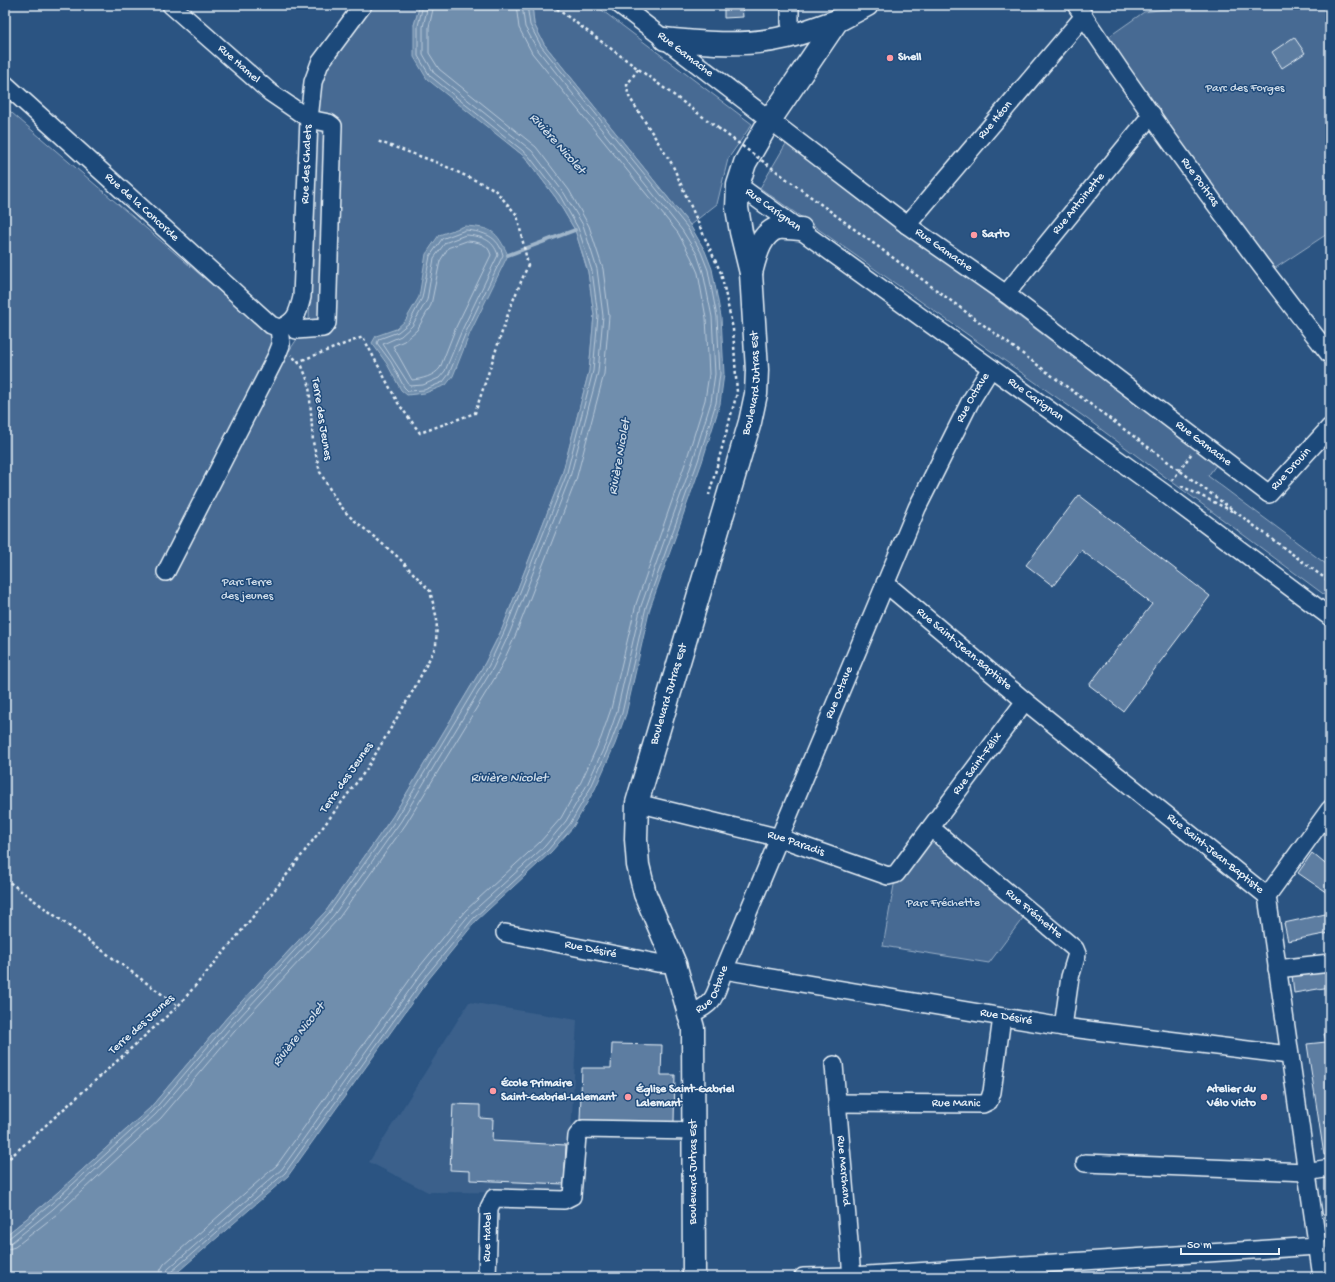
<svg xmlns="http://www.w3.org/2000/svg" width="1335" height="1282" font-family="'Gochi Hand',sans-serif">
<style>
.built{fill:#3a608b}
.green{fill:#476b93;stroke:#98aec6}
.water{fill:#708ead;stroke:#a0b6cb}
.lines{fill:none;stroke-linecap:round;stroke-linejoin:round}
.shore{stroke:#b8c9da;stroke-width:1}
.stream{stroke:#a0b6cb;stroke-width:4}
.building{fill:#5d7da1;stroke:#e8f1f8}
.minor-casing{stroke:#e8f1f8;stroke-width:20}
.major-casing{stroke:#e8f1f8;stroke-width:25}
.path{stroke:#e8f1f8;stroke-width:2.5;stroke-dasharray:3 3;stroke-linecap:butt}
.minor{stroke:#1f4a7a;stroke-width:17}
.major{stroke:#1f4a7a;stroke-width:22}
.path-bridge{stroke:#e8f1f8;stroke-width:2.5;stroke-dasharray:3 3;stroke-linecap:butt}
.poi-dot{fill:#ff9aa2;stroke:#1f4a7a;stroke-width:1.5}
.labels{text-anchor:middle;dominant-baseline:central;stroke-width:3;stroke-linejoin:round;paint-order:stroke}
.street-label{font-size:12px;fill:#e8f1f8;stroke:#1f4a7a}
.poi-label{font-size:12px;font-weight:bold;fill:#e8f1f8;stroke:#1f4a7a;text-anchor:start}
.park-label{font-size:12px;fill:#d0dde9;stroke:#1f4a7a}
.water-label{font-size:13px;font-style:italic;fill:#d0dde9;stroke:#1f4a7a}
</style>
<rect width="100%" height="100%" fill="#2b5482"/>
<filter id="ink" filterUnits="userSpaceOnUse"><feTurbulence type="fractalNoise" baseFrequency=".025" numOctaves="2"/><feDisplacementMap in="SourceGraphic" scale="8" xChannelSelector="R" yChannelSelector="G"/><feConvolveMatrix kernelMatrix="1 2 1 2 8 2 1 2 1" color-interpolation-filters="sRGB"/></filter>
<g filter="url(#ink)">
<path class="built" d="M469,1002L577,1020L568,1193L428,1192L369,1162Z"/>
<path class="green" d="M363,5H420L414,25L482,122L525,157L556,198L575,230L588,272L594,315L589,371L562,475L502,629L485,663L393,816L326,911L229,1015L150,1108L47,1202L5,1236V107L289,351L309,321L314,120L308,78Z
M532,5H595L752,124L728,159L717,204L690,225L544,44L534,24Z
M1194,5H1330V232L1274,269L1104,40L1144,12Z
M787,142L1216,465L1208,476L1330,567V599L1083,416L760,188Z
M931,828L1029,910L989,963L883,946L896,874Z"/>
<path class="water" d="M420,5H532L534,24L544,44L690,225L705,251L712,269L721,317L724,374L720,404L702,462L650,608L626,714L615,744L595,789L573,827L551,852L476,921L428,980L288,1176L172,1277H5V1236L47,1202L150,1108L229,1015L326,911L393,816L485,663L502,629L562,475L589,371L594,315L588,272L575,230L556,198L525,157L427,79L414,57V25Z
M465,226C492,228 496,230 508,255L470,333L453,376L446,385L425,393L407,395L401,390L387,364L372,343L376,336L396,329L405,321L419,297L426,254L439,235Z"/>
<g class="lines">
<path class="shore" d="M466,230C484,232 498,236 503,255L466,332L449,374L443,382L424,390L408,391L404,387L391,362L377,343L379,339L398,332L409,323L422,298L430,256L442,239Z
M466,235C481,236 493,239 498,255L462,330L445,371L439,378L423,385L410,386L383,344L401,336L412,326L427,300L434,258L445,243Z
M467,241C478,242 488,243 491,255L456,327L440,368C434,376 422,379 412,380L393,346L404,341L417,330L431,305L440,261L448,248Z
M5,1239L9,1238L50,1205L153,1111L232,1018L329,913L397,818L489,665L505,630L566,476L593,371L598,316L592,271L578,228L560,196L528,155L430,76L418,56V26L423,5
M5,1244L12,1242L53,1209L156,1114L236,1021L333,916L401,821L493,668L510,632L570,477L598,372L603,316L597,269L583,225L564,193L532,151L434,73L423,54V27L428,5
M5,1250L15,1247L57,1214L161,1118L240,1025L338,919L406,824L499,671L516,634L576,480L604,374L609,316L603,269L589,226L569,190L536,147L439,69L429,53V27L434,5
M159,1277L160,1271L164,1264L277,1165L416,971L465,911L540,842L561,818L581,782L601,738L611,709L636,604L687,458L705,400L709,374L706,318L698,273L691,257L678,233L532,53L519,28L516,5
M165,1277L168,1269L282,1169L421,974L469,915L545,846L566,821L587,785L607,741L617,711L641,606L693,460L711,402L715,374L712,317L703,272L697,254L682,230L537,49L525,27L522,5
M170,1277L171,1272L285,1173L425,977L473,919L548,850L570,824L591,787L611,742L622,713L646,607L698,461L716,403L720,374L717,317L708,270L701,252L687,227L541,46L530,25L527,5"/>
<path class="stream" d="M508,255L575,230"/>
</g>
<path class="building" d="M724,5H742L743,17L724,18Z
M1294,37L1305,53L1282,68L1272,52Z
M1079,495L1210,596L1123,711L1089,685L1152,604L1081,550L1053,586L1026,565Z
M1312,853L1330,868V895L1298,873Z
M1330,913V933L1288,941L1284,923Z
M1330,970V987L1294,993L1292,975Z
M1330,1033V1154L1324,1155L1307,1044L1326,1042L1324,1034Z
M612,1044L662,1045L661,1075H675L674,1122L580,1120L582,1068H611Z
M453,1104L480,1105V1118L493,1119L492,1141L566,1145L564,1184L470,1180V1171L450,1170Z"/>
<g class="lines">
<defs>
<g id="minor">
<path id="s1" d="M171,5L271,93L309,119L329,123L333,126L327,323L323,328L296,330L290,324"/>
<path id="s2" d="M620,5L907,225L1006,294L1269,494L1330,427"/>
<path d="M790,5V23"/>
<path id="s3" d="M1076,5C1156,125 1241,242 1330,355"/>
<path id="s4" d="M5,84L271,325L279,328"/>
<path id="s5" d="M738,185L1164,493L1330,617"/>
<path id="s6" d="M907,225L1084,16"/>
<path id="s7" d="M1006,294L1152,114"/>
<path id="s8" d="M280,328C296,322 298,313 302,297L309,119L313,82L320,63L363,5"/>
<path d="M166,572L277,355L281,345L279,328"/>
<path id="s9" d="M885,583L1025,701L1267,896L1322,1277"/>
<path id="s10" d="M637,803L780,838L888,876L896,874L1025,701"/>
<path id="s11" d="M931,828L1075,949L1077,954L1070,977L1063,1027"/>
<path d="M1267,896L1330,809"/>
<path id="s12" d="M505,933L657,963L675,964"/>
<path d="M1277,969L1330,963"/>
<path id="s13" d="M724,970L1063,1027L1289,1055"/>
<path id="s14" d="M691,1014C717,1002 714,996 724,970L917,508L970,402L991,368"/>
<path id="s15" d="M834,1065L852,1277"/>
<path id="s16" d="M837,1103L983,1104L989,1101L992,1092L1002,1017"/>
<path d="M1085,1163L1306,1172L1330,1168"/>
<path id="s17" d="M487,1277L489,1208L494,1198L564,1200L572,1196L577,1136L583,1129L695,1131"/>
<path d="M803,1277L852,1276L1317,1246"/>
</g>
<g id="major">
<path d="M665,39C706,43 746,47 787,37C804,33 820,26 837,21"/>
<path d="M751,273C755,258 760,233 778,228C785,227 794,229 801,229"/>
<path id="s18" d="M694,1277L693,1028L675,964L645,894L638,865L636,839L637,803L750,422L756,394L757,370L751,273L741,232L737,208L738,185L745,163L770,120L837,21L867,5"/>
</g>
</defs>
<use href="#minor" class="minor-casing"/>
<use href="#major" class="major-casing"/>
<path class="path" d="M552,5L718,128
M638,69L627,85L628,95L672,164L700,227L721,273L733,329L737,393L709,495
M776,171L1330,582
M297,362L363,337L398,403L420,433L475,413L510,308L528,265L517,215L494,189L436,162L377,141
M1172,481L1192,453
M1181,486L1234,512
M5,879L178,1006
M5,1162L178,1006L230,945L289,872L366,770L414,689L436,646L437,619L430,591L398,557L348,515L336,500L320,472L313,442L309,384L302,366L291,355"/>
<use href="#minor" class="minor"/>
<use href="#major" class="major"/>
<path class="path-bridge" d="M718,128L776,171"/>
</g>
</g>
<g class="poi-dot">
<circle cx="890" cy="58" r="4"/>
<circle cx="974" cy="235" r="4"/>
<circle cx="493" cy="1091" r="4"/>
<circle cx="628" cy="1097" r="4"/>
<circle cx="1264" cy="1097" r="4"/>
</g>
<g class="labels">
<g class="street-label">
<text stroke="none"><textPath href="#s2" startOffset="82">Rue Gamache</textPath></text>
<text stroke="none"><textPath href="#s1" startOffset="90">Rue Hamel</textPath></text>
<text stroke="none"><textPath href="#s6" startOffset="137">Rue Héon</textPath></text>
<text stroke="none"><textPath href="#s8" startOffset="173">Rue des Chalets</textPath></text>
<text stroke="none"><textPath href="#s3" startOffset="216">Rue Poitras</textPath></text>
<text stroke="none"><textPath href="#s7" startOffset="116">Rue Antoinette</textPath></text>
<text stroke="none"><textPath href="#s4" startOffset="184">Rue de la Concorde</textPath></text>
<text stroke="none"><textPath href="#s5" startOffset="43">Rue Carignan</textPath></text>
<text stroke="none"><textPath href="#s2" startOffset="406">Rue Gamache</textPath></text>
<text stroke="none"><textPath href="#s18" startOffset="920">Boulevard Jutras Est</textPath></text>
<text stroke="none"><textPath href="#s14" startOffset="682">Rue Octave</textPath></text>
<text stroke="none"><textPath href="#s5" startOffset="367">Rue Carignan</textPath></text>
<text transform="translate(321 419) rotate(81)">Terre des Jeunes</text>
<text stroke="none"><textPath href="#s2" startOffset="730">Rue Gamache</textPath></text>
<text stroke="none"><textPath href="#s2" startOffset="846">Rue Drouin</textPath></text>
<text stroke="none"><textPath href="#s9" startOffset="103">Rue Saint-Jean-Baptiste</textPath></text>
<text stroke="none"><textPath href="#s14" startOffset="358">Rue Octave</textPath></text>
<text stroke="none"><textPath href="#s18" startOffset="597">Boulevard Jutras Est</textPath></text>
<text stroke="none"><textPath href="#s10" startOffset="407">Rue Saint-Félix</textPath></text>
<text transform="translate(347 778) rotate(-55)">Terre des Jeunes</text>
<text stroke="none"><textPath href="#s10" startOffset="164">Rue Paradis</textPath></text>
<text stroke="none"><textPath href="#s9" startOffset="427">Rue Saint-Jean-Baptiste</textPath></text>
<text stroke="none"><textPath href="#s11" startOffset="134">Rue Fréchette</textPath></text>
<text stroke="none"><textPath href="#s12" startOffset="87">Rue Désiré</textPath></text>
<text stroke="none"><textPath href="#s14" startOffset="34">Rue Octave</textPath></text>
<text stroke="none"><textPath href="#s13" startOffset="286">Rue Désiré</textPath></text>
<text transform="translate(142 1025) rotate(-42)">Terre des Jeunes</text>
<text stroke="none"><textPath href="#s16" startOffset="119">Rue Manic</textPath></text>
<text stroke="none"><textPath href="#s15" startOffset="106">Rue Marchand</textPath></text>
<text transform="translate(694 1172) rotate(-90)">Boulevard Jutras Est</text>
<text stroke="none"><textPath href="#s17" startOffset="40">Rue Habel</textPath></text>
</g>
<g class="poi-label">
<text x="898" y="58">Shell</text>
<text x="982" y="235">Sarto</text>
<text x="501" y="1084">École Primaire<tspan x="501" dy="14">Saint-Gabriel-Lalemant</tspan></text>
<text x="636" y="1090">Église Saint-Gabriel<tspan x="636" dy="14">Lalemant</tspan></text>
<text x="1256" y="1090" text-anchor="end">Atelier du<tspan x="1256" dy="14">Vélo Victo</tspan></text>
</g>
<g class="park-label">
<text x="1245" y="89">Parc des Forges</text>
<text x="247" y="583">Parc Terre<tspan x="247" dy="14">des jeunes</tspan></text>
<text x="943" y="904">Parc Fréchette</text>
</g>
<g class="water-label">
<text transform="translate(557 144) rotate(48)">Rivière Nicolet</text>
<text transform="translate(620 457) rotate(-80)">Rivière Nicolet</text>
<text x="509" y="778">Rivière Nicolet</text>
<text transform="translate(299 1035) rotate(-52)">Rivière Nicolet</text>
</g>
</g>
<rect width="1335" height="1282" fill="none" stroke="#1f4a7a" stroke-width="20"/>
<rect x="10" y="10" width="1315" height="1262" fill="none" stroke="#e8f1f8" stroke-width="1.5" filter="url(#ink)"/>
<path d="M1181 1248v6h98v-6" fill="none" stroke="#e8f1f8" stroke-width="2"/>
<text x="1187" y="1248" font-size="12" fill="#e8f1f8" stroke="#1f4a7a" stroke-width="3" paint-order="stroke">50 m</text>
</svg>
